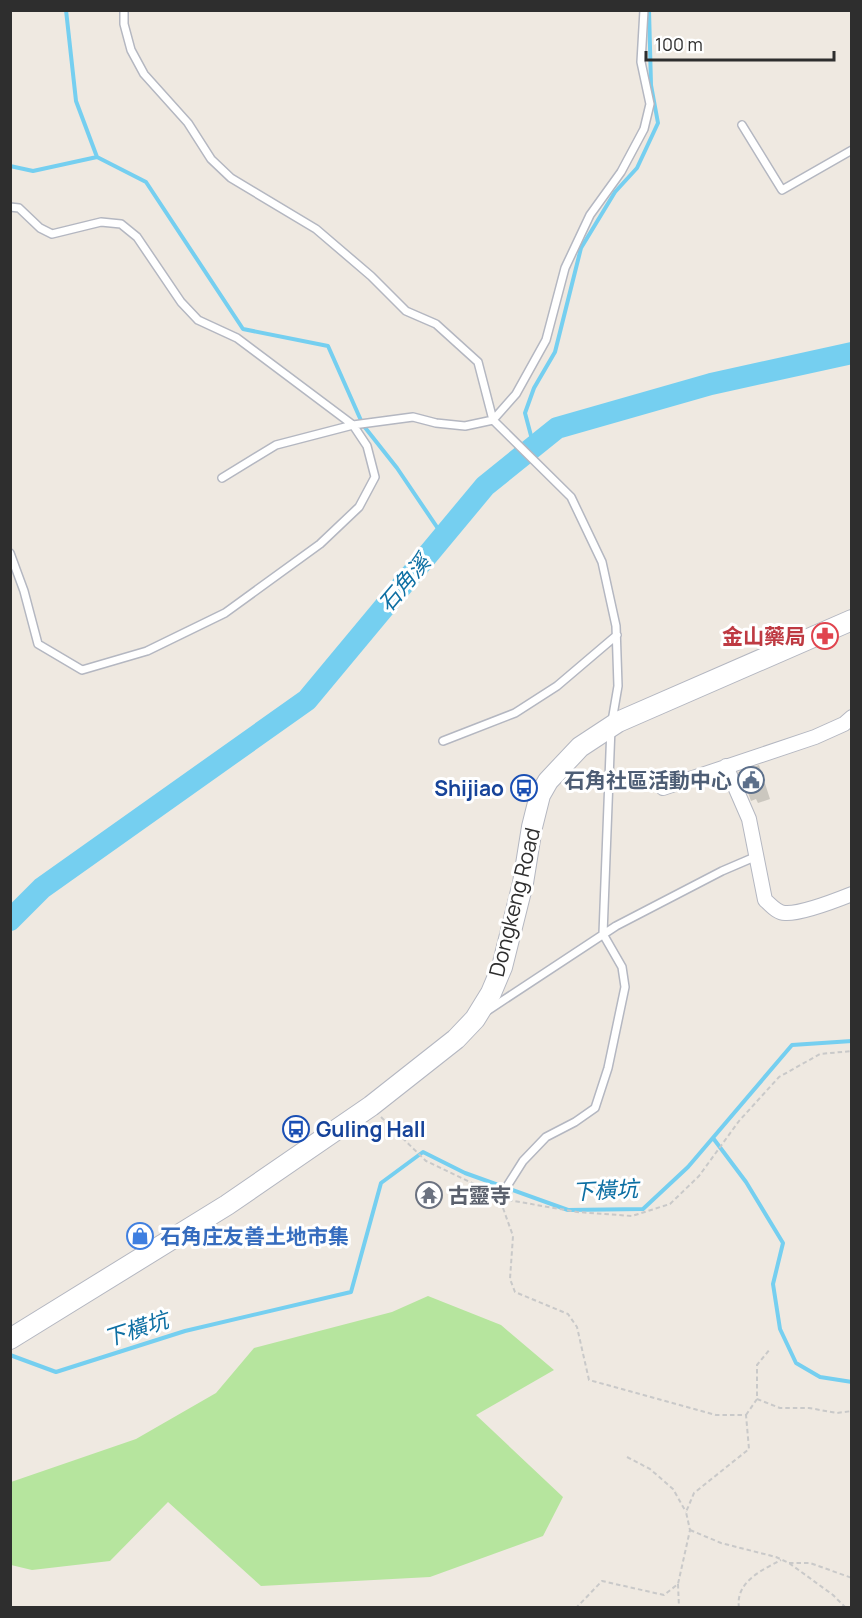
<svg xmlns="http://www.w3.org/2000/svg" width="862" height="1618" font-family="Manrope,'Noto Sans TC',sans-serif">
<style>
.green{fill:#b6e59e}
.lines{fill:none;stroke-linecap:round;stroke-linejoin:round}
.stream{stroke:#75cff0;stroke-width:4}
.river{stroke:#75cff0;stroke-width:22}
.building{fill:#cbc7bf}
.lane-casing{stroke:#b4b7c1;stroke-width:10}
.street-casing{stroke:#b4b7c1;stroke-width:16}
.secondary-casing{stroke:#b4b7c1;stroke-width:22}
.path{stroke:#c9c9c9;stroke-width:2;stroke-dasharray:4.5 3;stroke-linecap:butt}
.lane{stroke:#fff;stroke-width:7}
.street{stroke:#fff;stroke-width:14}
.secondary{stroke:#fff;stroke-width:20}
.labels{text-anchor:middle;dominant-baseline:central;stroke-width:6;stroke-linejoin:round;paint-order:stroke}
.health-label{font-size:21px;font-weight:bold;fill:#be3a42;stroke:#fff;text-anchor:end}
.service-label{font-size:21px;font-weight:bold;fill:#4e5e75;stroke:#fff;text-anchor:end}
.transit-label{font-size:21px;font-weight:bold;fill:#164399;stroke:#fff;text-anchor:end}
.street-label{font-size:21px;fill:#2e2e2e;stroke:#fff}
.worship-label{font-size:21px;font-weight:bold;fill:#5b616d;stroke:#fff;text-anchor:start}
.shop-label{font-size:21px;font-weight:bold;fill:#366cbe;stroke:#fff;text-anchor:start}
.water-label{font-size:22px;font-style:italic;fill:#0d6fa3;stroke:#fff}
</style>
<rect width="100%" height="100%" fill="#efe9e1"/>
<path class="green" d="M428,1296L501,1325L554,1370L476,1415L563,1497L543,1536L430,1577L261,1586L168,1502L110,1561L32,1570L11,1565V1482L136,1439L216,1393L254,1348L392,1312Z"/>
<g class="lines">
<path class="stream" d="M66,10L76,101L97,157L146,182L243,329L328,346L363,425L397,468L443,536
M10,166L33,171L97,157
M534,447L525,413L534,388L555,352L581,248L615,192L637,168L658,123L651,85L649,10
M713,1138L746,1182L783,1243L773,1284L780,1329L796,1363L820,1377L852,1382
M10,1355L56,1372L185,1331L351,1292L381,1183L423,1152L465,1173L568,1210L643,1209L688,1167L792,1045L852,1041"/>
<path class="river" d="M10,920L42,888L307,700L485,486L557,428L711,384L852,353"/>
</g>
<path class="building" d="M759,765L770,799L758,803L756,799L751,801L742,776H740L738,772Z"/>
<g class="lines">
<defs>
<path id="lane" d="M124,10V24L131,50L144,74L188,123L211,159L231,178L316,229L371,276L406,311L436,324L478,362L493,420L571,497L602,562L616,626L618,686L611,727L603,934L622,967L625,987L608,1068L595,1108L575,1122L546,1137L523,1161L499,1199
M742,125L782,190L852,150
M10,207L19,208L40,228L52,234L101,222L121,224L137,237L181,302L198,320L237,338L353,425L367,446L375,477L359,507L320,544L225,613L147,651L82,670L38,644L24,591L10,553
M222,478L276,445L353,425L413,417L436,423L465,426L493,420L516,394L546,340L565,268L590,215L621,172L644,129L650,104L641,62L644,10
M443,741L515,713L557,686L617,635
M487,1011L616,926L722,871L757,856"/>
<path id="street" d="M726,766L749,819L765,900C771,905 777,913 785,913C800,914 837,900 852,894
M663,788L815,737L844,724L852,717"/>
<path id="secondary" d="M10,1339L227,1205L371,1106L456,1039L475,1019L491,993L502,967L523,883L532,827L540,795L548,781L580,747L618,722L852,620"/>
</defs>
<use href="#lane" class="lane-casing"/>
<use href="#street" class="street-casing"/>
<use href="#secondary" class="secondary-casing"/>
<path class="path" d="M381,1117L426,1161L491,1192
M508,1200L577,1212L632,1216L670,1204L699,1176L739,1121L779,1077L820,1054L852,1051
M503,1208L513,1236L510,1279L515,1292L568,1314L577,1327L589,1380L716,1415H746L749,1449L694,1493L686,1512L690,1530L678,1584L664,1595L602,1581L576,1608
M757,1399L780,1408H809L837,1413L852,1411
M746,1415L757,1399V1365L770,1349
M627,1457L650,1469L673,1489L686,1512
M690,1530L721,1543L776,1557L789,1563L833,1595L846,1608
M789,1563H810L852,1578
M678,1584L679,1608
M739,1608C735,1582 762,1570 781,1560"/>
<use href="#lane" class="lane"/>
<use href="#street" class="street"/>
<use href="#secondary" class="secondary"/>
</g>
<defs>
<symbol id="pharmacy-ring" viewBox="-11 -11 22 22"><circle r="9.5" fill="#fff" stroke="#e0444e" stroke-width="1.5"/><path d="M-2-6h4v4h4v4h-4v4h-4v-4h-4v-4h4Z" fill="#e0444e"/></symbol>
<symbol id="civic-ring" viewBox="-11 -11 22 22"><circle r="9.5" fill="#fff" stroke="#5c6f8a" stroke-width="1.5"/><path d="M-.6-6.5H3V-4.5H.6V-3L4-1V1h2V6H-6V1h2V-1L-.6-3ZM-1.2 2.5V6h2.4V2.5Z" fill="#5c6f8a"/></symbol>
<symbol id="bus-ring" viewBox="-11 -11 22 22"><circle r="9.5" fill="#fff" stroke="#1a4fb4" stroke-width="1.5"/><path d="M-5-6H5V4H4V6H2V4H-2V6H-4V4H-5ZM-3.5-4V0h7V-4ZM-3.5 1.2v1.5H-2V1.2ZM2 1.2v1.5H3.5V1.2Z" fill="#1a4fb4"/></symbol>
<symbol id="temple-ring" viewBox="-11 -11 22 22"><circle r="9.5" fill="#fff" stroke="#6b7280" stroke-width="1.5"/><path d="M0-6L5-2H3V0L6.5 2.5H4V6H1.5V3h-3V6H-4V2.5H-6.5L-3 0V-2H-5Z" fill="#6b7280"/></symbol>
<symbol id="shop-ring" viewBox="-11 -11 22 22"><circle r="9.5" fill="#fff" stroke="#3f7fe0" stroke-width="1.5"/><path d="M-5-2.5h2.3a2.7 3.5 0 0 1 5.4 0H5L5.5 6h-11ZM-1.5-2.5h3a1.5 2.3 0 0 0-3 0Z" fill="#3f7fe0"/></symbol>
</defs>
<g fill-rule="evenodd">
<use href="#pharmacy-ring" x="810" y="621" width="30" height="30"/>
<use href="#civic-ring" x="736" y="765" width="30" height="30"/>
<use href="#bus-ring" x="509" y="773" width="30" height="30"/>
<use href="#bus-ring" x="281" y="1114" width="30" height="30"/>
<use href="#temple-ring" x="414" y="1180" width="30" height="30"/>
<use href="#shop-ring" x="125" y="1221" width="30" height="30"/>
</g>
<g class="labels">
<g class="health-label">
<text x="806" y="636">金山藥局</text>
</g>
<g class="service-label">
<text x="732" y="780">石角社區活動中心</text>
</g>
<g class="transit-label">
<text x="504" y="788">Shijiao</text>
<text x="316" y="1129" text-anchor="start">Guling Hall</text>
</g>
<g class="street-label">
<text transform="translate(514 902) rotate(-76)">Dongkeng Road</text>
</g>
<g class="worship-label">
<text x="448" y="1195">古靈寺</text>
</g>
<g class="shop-label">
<text x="160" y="1236">石角庄友善土地市集</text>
</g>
<g class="water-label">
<text transform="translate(404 583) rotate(-50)">石角溪</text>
<text transform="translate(605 1190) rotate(-3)">下橫坑</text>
<text transform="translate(136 1329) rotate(-18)">下橫坑</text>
</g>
</g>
<rect width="862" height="1618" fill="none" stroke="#2e2e2e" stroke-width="24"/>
<path d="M646 51v9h188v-9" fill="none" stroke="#2e2e2e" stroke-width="3"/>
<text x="655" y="51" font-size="18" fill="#2e2e2e" stroke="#ffffff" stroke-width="4.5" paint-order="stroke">100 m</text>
</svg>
